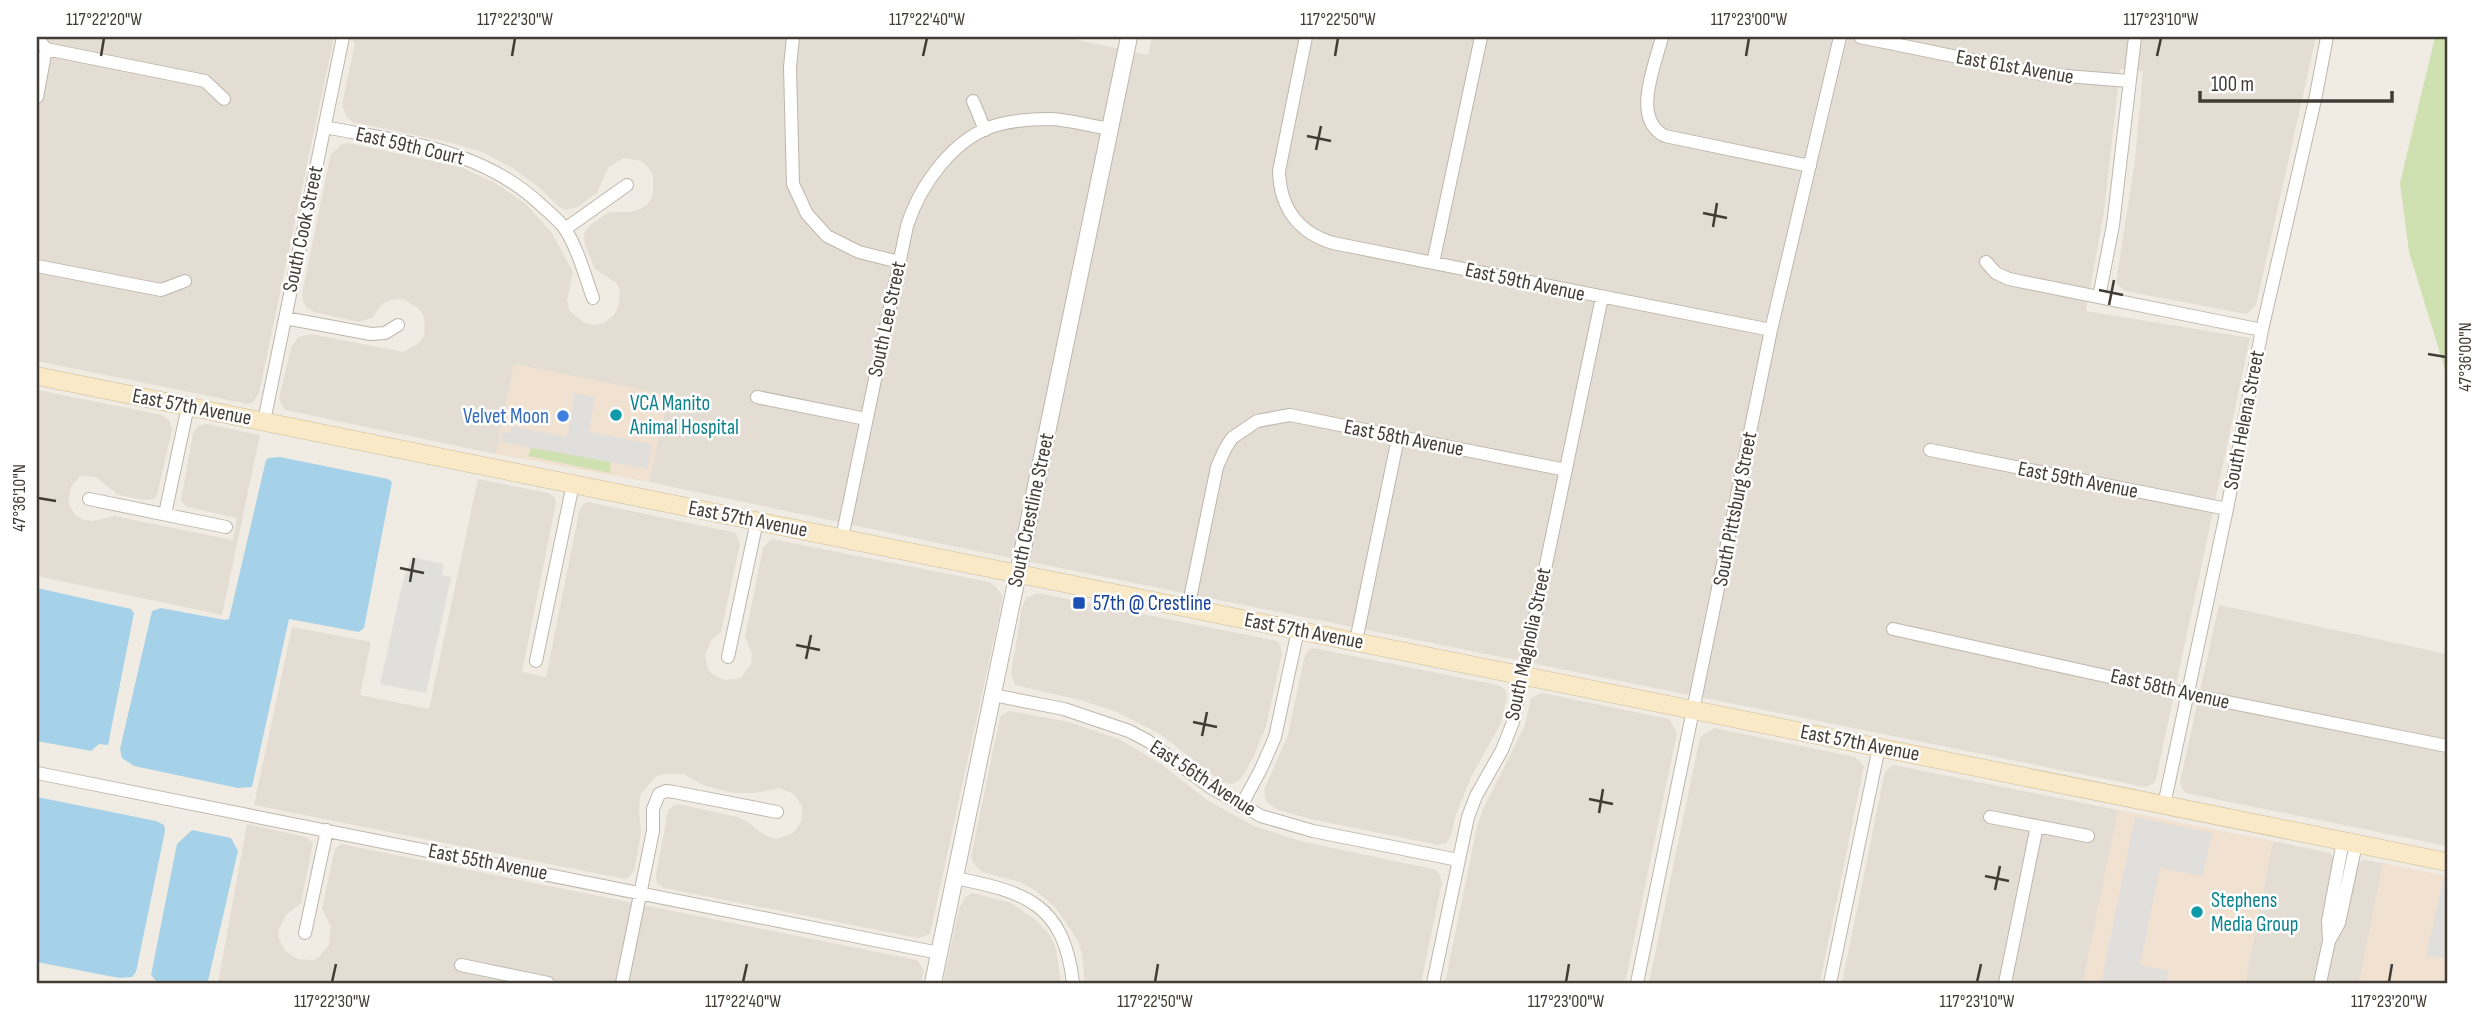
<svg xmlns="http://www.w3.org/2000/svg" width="2484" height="1020" font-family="'Sofia Sans Condensed',sans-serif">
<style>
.residential{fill:#e4ddd3}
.commercial{fill:#f1e1d1}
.green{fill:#cfe1b0}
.parking{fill:#e1dfdc}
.water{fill:#a5d2e9}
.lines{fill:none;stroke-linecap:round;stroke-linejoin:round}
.minor-casing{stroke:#beb6ab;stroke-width:14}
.tertiary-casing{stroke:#beb6ab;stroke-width:18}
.secondary-casing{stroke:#ccba97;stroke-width:19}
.minor{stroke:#fff;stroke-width:12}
.tertiary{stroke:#fff;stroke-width:16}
.secondary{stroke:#f9e9c6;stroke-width:18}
.ticks{fill:none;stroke:#423c35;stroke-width:2.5}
.culture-dot{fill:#0f9aa8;stroke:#fff;stroke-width:2.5}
.shop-dot{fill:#3f7fe0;stroke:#fff;stroke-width:2.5}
.transit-dot{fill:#1a4fb4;stroke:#fff;stroke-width:2.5}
.labels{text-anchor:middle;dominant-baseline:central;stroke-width:5;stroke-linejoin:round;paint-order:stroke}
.street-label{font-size:21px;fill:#423c35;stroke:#fff}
.culture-label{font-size:21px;fill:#0d838f;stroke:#fff;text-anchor:start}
.shop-label{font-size:21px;fill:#366cbe;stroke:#fff;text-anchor:end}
.transit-label{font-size:21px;fill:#164399;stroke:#fff;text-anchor:start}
.neatline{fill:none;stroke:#423c35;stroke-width:2.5}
.ticks-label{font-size:18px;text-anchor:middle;fill:#423c35}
</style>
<rect width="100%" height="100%" fill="#f0ece4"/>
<path class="residential" d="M37,37H334L259,393L253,402L248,404L37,361Z
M347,37H1064L1148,55L1152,37H2316L2256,305L2247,314L2125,291L2116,283L2135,160L2143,71L2120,69L2104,212L2086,311L2250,338L2156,779L2153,784L2145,787L962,548L649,482L668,396L514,364L496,454L285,410L279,399L291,348L298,337L311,334L403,352L418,344L423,337L425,327L424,317L419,309L403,299L391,300L382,304L372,318L359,322L314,312L307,308L303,301L302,294L329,162L331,154L342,144L348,143L460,167L495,183L526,204L552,233L573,272L567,301L569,310L584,323L594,325L604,323L613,316L618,308L620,297L619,287L615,282L595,269L585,245L584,234L590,225L609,212H631L641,209L649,203L653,194V176L648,167L641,161L623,158L608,168L597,193L578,207L565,210L559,207L541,189L511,167L482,152L452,143L353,122L347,117L342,105L355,43Z
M37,390L162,415L170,421L172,430L157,495L154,499L145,500L118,495L96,477L80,476L71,487L68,503L76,516L85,520L93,521L114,516L233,540L237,518L187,507L181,501L193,433L198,426L207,424L260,435L222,615L37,576Z
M478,479L548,493L555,498L556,503L522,672L546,677L579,512L583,504L588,502L736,533L740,544L721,632L711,640L705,655L708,669L712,674L724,680L741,678L751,664L752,654L745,637L763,548L772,539L989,582L995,586L1002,595V602L930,934L918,938L664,888L657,883L656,874L668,811L673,806L678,804L737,817L748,822L764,835L776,839L793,833L801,822L802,815V806L798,800L792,793L779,788L755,793H735L705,786L683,774H664L655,777L640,795L639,812L641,834L634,871L629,877L625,879L254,805L292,627L371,642L360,695L429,709Z
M1038,593L1277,641L1280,645L1282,654L1266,726L1254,756L1240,780L1232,784L1222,782L1160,734L1117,712L1080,700L1015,685L1011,674L1022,607L1026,598Z
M2219,605L2447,654V846L2186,793L2183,790L2180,782Z
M1313,648L1497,685L1505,689L1507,696L1501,723L1471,777L1455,817L1451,836L1446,843L1438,845L1311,819L1278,810L1266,801L1264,790L1288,735L1304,659L1308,650Z
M1542,693L1669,719L1677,733L1625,983H1445L1477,827L1483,809L1525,725L1531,698Z
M1010,711L1069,722L1119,739L1161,764L1207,800L1254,826L1300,841L1437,870L1442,882L1421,983H1085L1082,954L1077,939L1055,907L1036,891L1020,882L982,872L973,863L971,856L999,722L1001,715Z
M1714,728L1855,757L1864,766L1820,983H1649L1700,737Z
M1893,765L2118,810L2083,983H1842L1884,776L1886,771Z
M247,824L306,837L313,843L301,903L286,915L279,929L278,937L285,951L298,959L313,960L319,957L329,945L331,927L322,908L335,849L341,844L917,960L924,970L921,983H218Z
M2273,841L2330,853L2335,860L2347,902L2356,865L2363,860L2383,863L2359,983H2245Z
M973,893L1011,903L1036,920L1050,935L1056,949L1061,983H943L959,909L965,897Z"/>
<path class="commercial" d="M514,364L668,395L649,482L496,454Z
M2118,810L2273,841L2245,983H2083Z
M2383,863L2447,876V983H2359Z"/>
<path class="green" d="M2435,37H2447V376L2409,252L2400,183Z
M531,448L611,461L610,473L528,456Z"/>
<path class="parking" d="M573,393L595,397L589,432L652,444L648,469L501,442L503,432L510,433L512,426L567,437L574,398Z
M412,557L444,564L442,575L451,577L426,693L380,684L403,581Z
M2135,817L2212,833L2203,876L2160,868L2140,965L2168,971L2166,983H2101Z
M2443,879L2447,880V958L2426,956Z"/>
<path class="water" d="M280,457L388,479L392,482L364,628L359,632L289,619L252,787L238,788L134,766L122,758L120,749L152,611L161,608L225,620L229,619L266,460L269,458Z
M37,588L131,609L134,613L108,745L99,744L91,751L37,741Z
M37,797L156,821L164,825L165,831L136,972L132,977L119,978L37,962Z
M192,830L231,838L238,851L208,981L205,983H158L151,975L177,844Z"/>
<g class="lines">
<defs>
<path id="minor" d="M793,37L790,67L793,184L807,214L827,236L859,252L899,262
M1306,37L1279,171C1280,208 1299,233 1333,243L1771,330
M1662,37C1655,66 1631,119 1665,136L1810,166
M1860,37L2041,74L2129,81
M46,49L205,81L224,99
M37,97L46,49L37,37
M973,101L985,130
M324,127C402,142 482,148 542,206C550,213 559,220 565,229C578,249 585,276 593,298
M565,229L627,185
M1986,262L1996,273L2009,279L2262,330
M1433,263L1481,37
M37,266L161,290L185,281
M2099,297L2113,225L2135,37
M285,318L371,334L385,333L398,325
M757,397L866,419
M264,421L343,37
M1930,450L2227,509
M89,499L226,527
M165,514L188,406
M842,538L907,226C920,185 954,137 997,125C1014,120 1034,119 1051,119C1071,120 1090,126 1110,129
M1188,608L1217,467L1225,449L1232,438L1257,421L1290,415L1566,470
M1893,629L2187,694L2447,746
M1356,641L1398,438
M728,657L757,521
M536,661L573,484
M993,695L1064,709L1129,731L1148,741L1210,787L1261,816L1313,831L1458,860
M37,773L939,953
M2164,805L2227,509L2262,330L2315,100L2327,37
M1241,806L1261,769L1275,737L1298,630
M1990,817L2088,836
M955,878C1025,892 1064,903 1073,983
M305,933L327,830
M2329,941L2328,921L2343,841
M461,965L548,983
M622,983L653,831V809L659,794L666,791L674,792L777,812
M1433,983L1468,817L1476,796L1502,750L1513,722L1602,297
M1637,983L1771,330L1840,37
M1830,983L1879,747
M2005,983L2037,826
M2320,983L2329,941L2339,923L2356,844"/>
<path id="tertiary" d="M933,983L1129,37"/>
<path id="secondary" d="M37,376L2447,862"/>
</defs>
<use href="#minor" class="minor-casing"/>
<use href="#tertiary" class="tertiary-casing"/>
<use href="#secondary" class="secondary-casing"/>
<use href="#minor" class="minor"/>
<use href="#tertiary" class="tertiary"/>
<use href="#secondary" class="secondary"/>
</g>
<path class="ticks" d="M101,56L104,38M512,56L515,38M923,56L927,38M1335,56L1338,38M1746,56L1749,38M2157,56L2161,38M1307,136L1331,141M1316,150L1321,126M1703,213L1727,218M1713,227L1717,203M2099,290L2123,295M2109,305L2114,280M2428,354L2446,357M38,498L56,501M400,568L424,573M410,582L414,558M796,645L820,650M806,659L811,635M1193,722L1217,727M1202,736L1207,712M1589,799L1613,804M1599,813L1603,789M1985,876L2009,881M1995,890L2000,866M332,982L336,964M743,982L747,964M1155,982L1158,964M1566,982L1569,964M1977,982L1981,964M2389,982L2392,964"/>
<g class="culture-dot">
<circle cx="616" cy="415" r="7"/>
<circle cx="2197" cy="912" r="7"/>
</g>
<circle class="shop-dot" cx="563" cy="416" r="7"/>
<rect class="transit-dot" x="1072" y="596" width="14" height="14" rx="3.5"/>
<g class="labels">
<g class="street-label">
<text transform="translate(2015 67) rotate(10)">East 61st Avenue</text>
<text transform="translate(410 146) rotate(13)">East 59th Court</text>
<text transform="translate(303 229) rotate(-78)">South Cook Street</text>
<text transform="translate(1525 282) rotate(12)">East 59th Avenue</text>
<text transform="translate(887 319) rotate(-78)">South Lee Street</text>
<text transform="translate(192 407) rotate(11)">East 57th Avenue</text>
<text transform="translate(2244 420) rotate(-79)">South Helena Street</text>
<text transform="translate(1404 438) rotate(11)">East 58th Avenue</text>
<text transform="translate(2078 480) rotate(11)">East 59th Avenue</text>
<text transform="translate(1735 509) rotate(-79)">South Pittsburg Street</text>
<text transform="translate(1031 510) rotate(-78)">South Crestline Street</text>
<text transform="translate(748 519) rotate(11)">East 57th Avenue</text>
<text transform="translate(1304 631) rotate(11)">East 57th Avenue</text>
<text transform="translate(1528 644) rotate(-78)">South Magnolia Street</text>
<text transform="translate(2170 689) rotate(13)">East 58th Avenue</text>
<text transform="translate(1860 743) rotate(11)">East 57th Avenue</text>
<text transform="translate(1203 778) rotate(33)">East 56th Avenue</text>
<text transform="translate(488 862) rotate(11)">East 55th Avenue</text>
</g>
<g class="culture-label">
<text x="630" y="403">VCA Manito<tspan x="630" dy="24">Animal Hospital</tspan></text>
<text x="2211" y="900">Stephens<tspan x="2211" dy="24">Media Group</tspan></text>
</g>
<g class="shop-label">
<text x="549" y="416">Velvet Moon</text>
</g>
<g class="transit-label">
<text x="1093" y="603">57th @ Crestline</text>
</g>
</g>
<rect width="2484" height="1020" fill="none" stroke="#ffffff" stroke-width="77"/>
<path d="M2200 91v10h192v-10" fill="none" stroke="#423c35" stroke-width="3.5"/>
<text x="2211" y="91" font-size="21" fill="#423c35" stroke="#ffffff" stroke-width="5" paint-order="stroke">100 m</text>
<rect x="38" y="38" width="2408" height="944" class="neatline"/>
<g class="ticks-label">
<text x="104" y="25">117°22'20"W</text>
<text x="515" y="25">117°22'30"W</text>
<text x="927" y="25">117°22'40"W</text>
<text x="1338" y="25">117°22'50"W</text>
<text x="1749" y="25">117°23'00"W</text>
<text x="2161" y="25">117°23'10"W</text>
<text transform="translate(2465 357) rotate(-90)" y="6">47°36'00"N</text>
<text transform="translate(19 498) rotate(-90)" y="6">47°36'10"N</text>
<text x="332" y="1007">117°22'30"W</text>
<text x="743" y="1007">117°22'40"W</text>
<text x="1155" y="1007">117°22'50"W</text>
<text x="1566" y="1007">117°23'00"W</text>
<text x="1977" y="1007">117°23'10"W</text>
<text x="2389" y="1007">117°23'20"W</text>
</g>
</svg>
